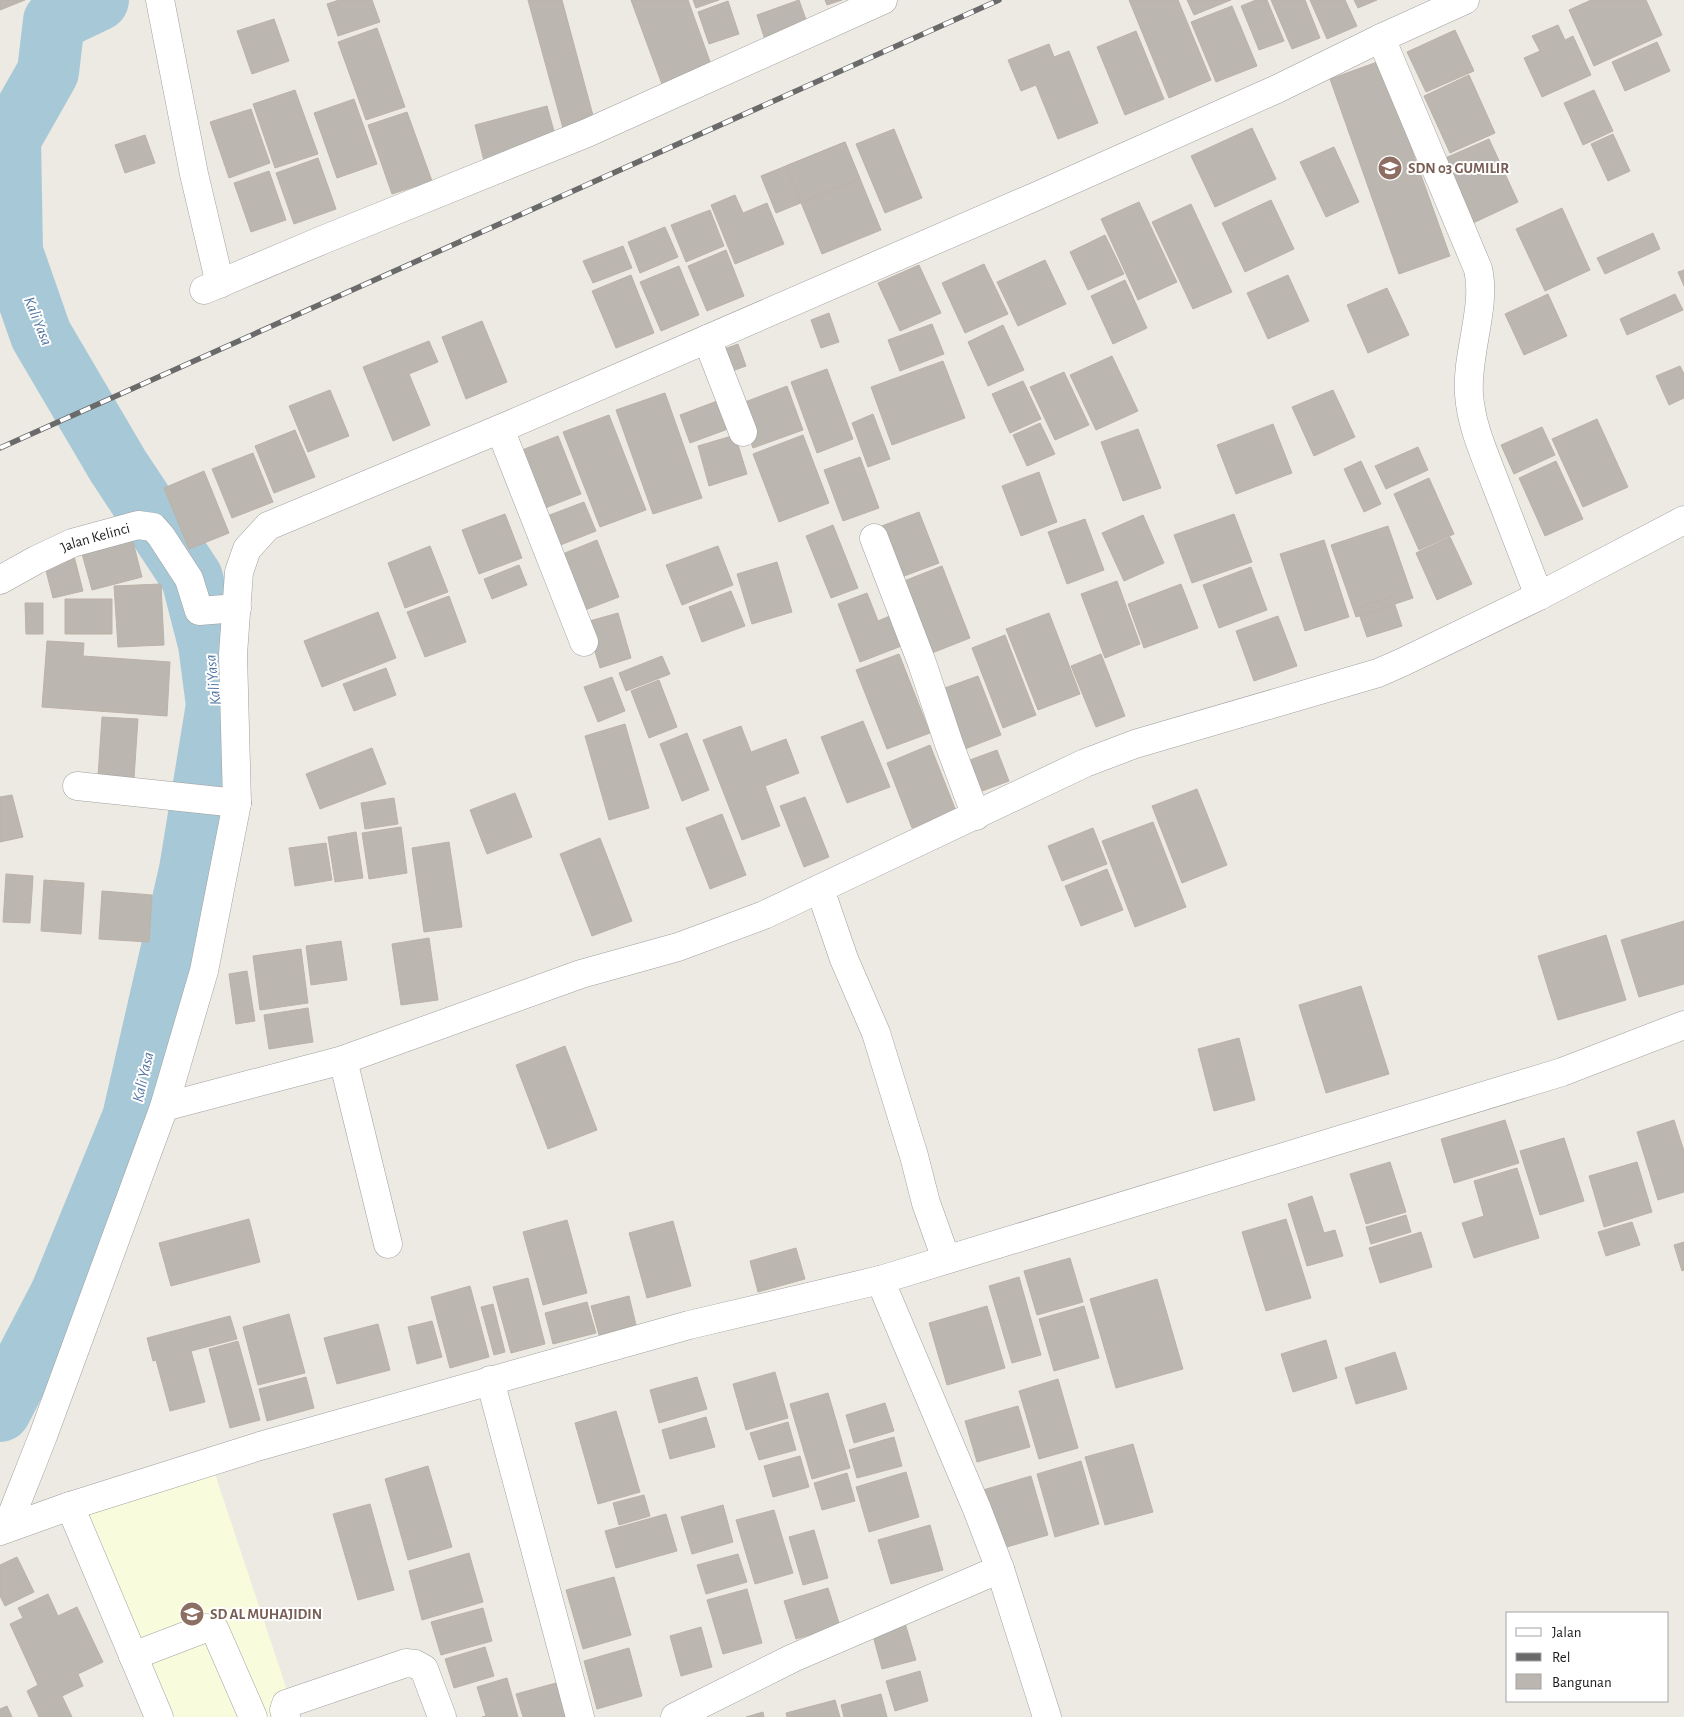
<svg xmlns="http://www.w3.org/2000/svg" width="1684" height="1717" font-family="'Alegreya Sans',sans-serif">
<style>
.education{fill:#f9fbdd}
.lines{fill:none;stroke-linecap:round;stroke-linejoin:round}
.river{stroke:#a7c8d6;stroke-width:62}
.building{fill:#bcb6b0;stroke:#bcb2a7}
.street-casing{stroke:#a0a0a0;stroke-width:29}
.street{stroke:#fff;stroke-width:28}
.rail-casing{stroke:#6a6a6a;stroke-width:5.5}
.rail{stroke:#fff;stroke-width:4;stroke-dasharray:11;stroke-linecap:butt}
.labels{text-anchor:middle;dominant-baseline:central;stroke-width:4;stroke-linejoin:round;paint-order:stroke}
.education-label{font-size:15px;font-weight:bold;fill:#785e54;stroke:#fff;text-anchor:start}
.street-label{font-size:15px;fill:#1c1c1c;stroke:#fff}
.water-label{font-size:16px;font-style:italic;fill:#5375a1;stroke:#fff}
</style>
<rect width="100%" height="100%" fill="#eceae3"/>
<path class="education" d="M211,1462L296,1717H170L75,1511Z"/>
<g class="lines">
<path class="river" d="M0,1411L61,1294L133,1118L190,870L217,705L209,644L192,578L118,466L41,335L12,252L10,139L48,72L54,21L98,0"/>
</g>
<path class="building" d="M0,0H25L0,10Z
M339,0H372L380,22L338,36L327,4Z
M528,0H562L595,123L564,132Z
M631,0H688L713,70L663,87Z
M693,0H719L696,8Z
M799,0L809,28L766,43L757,15Z
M825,0H842L827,5Z
M1129,0H1178L1211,80L1169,98Z
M1187,0H1231L1194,15Z
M1256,0H1267L1284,41L1259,50L1241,6Z
M1271,0H1305L1320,38L1292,49Z
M1310,0H1345L1357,26L1327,39Z
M1354,0H1377L1358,8Z
M1591,0H1646L1662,35L1594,66L1569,10Z
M728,1L739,34L709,44L698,12Z
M1232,6L1257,66L1216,82L1191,22Z
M274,19L289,61L252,74L237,31Z
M1558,25L1565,40L1573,36L1591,75L1542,97L1524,58L1540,51L1532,36Z
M377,28L405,107L366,120L338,42Z
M1455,30L1474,71L1426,92L1407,52Z
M1136,31L1164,99L1125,115L1097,47Z
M1657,42L1670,71L1625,91L1612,62Z
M1049,44L1054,57L1069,51L1098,123L1058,139L1036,85L1021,91L1008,60Z
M1380,61L1450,256L1399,274L1330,79Z
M1469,75L1495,133L1450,153L1424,96Z
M295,90L318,154L275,168L253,104Z
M1594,90L1613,131L1583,145L1564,103Z
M354,99L377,164L337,178L314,113Z
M547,106L557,142L484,161L475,125Z
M251,109L270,163L229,178L210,122Z
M407,112L432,181L392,194L368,125Z
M1252,128L1276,179L1215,207L1191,156Z
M894,129L922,198L885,213L856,144Z
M1613,134L1630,171L1608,181L1591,144Z
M145,135L155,163L125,173L115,145Z
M1489,139L1518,202L1473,223L1443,159Z
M845,142L860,179L776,213L761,176Z
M845,142L881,230L822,254L786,166Z
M1334,147L1359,202L1326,217L1300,162Z
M318,158L336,209L294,224L276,173Z
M269,171L286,220L251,232L234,183Z
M735,195L743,213L767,203L784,244L735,264L711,205Z
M1271,200L1294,249L1245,272L1222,223Z
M1139,202L1177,282L1138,300L1101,219Z
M1191,204L1232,292L1193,309L1152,222Z
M1562,208L1590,270L1545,291L1516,229Z
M710,210L724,246L686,262L671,225Z
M665,227L678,257L640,273L628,242Z
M1653,233L1660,249L1605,274L1597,258Z
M1105,235L1124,274L1088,290L1070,252Z
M623,246L632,268L593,283L583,261Z
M726,250L744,296L707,311L688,266Z
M1045,260L1066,304L1018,326L997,282Z
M984,264L1008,314L965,333L942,283Z
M919,265L941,313L900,331L878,283Z
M679,266L699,315L661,331L640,282Z
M1684,270V286L1678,272Z
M631,275L654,333L616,348L592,291Z
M1288,275L1309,321L1268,339L1247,293Z
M1125,280L1147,328L1113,344L1091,296Z
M1387,288L1409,335L1368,353L1347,305Z
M1548,294L1567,336L1524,355L1505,314Z
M1675,294L1683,310L1627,335L1620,319Z
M829,313L839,342L821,348L811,320Z
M482,321L507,382L466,399L442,337Z
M932,324L944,354L900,371L888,340Z
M1003,325L1024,370L988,386L968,342Z
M429,341L438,362L409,374L430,425L393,441L363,367Z
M738,344L746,366L727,373L719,351Z
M1112,356L1138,411L1096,430L1070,375Z
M943,361L965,418L892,445L871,387Z
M1680,366L1684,374V398L1669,405L1656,376Z
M827,369L853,439L817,453L791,382Z
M1064,372L1089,425L1055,440L1030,387Z
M1023,381L1041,419L1010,433L992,394Z
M787,386L803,430L753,448L737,405Z
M330,390L349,436L308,452L289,406Z
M1333,390L1355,437L1314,456L1292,407Z
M665,393L702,498L653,514L616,410Z
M725,398L736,426L690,443L680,415Z
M873,414L890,459L868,467L852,423Z
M609,415L646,510L600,527L563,432Z
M1597,419L1628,487L1583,507L1552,439Z
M1040,423L1055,454L1027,466L1013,435Z
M1273,424L1292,473L1236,494L1217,445Z
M1542,427L1555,455L1514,474L1501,445Z
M1138,429L1161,488L1123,501L1101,442Z
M295,430L315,477L274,493L255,446Z
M735,435L747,474L709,486L698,446Z
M803,435L829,503L779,522L753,454Z
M558,436L581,494L540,510L517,452Z
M1418,447L1428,470L1386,489L1375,466Z
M253,453L273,502L232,518L212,469Z
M860,457L879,508L843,521L824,470Z
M1361,461L1381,504L1364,512L1344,469Z
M1556,461L1583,519L1545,536L1519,478Z
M204,471L229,533L189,549L164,488Z
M1039,472L1057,522L1021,536L1002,486Z
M1429,478L1454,534L1419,550L1394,494Z
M584,502L596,531L558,546L547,516Z
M919,512L939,563L899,578L879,527Z
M505,514L522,558L479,574L462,530Z
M1234,514L1252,562L1192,583L1174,535Z
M1143,515L1164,563L1124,581L1102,533Z
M1085,519L1104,570L1067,584L1048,532Z
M833,525L858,588L831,598L806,536Z
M1388,526L1413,598L1356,617L1331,545Z
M1450,537L1472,584L1437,600L1416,553Z
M132,538L142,577L92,590L81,550Z
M597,540L619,597L577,613L555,557Z
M1324,540L1349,617L1305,631L1280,554Z
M430,546L448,592L405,608L388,563Z
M718,546L733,585L682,605L666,565Z
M73,552L83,591L53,598L43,559Z
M777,562L792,612L752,624L737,574Z
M519,565L527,585L492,599L484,579Z
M942,566L970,638L932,653L904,581Z
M1251,567L1267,610L1219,628L1203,585Z
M1117,581L1140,644L1105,658L1081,594Z
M161,584L164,645L118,647L114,586Z
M1181,584L1198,628L1144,648L1128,604Z
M731,591L745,626L702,642L689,607Z
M867,593L878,621L892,615L904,645L860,662L838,604Z
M449,596L466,642L425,657L407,612Z
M1392,596L1402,626L1367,637L1357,608Z
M65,599H112V634H65Z
M25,603H43V634H26Z
M378,612L396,658L322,687L304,641Z
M618,613L631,658L600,668L586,622Z
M1049,613L1080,694L1038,710L1006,629Z
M1278,616L1297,666L1254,681L1236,631Z
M1005,635L1036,715L1003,728L972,648Z
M47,641L84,643L83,656L170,662L167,716L42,707Z
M899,654L930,733L887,749L856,670Z
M1101,654L1125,716L1096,727L1071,666Z
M662,656L670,674L626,691L619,673Z
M386,668L396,695L354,711L343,684Z
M978,676L1001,735L965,749L942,689Z
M612,677L625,711L598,722L584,687Z
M659,680L677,727L649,738L631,691Z
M102,717L138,719L134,778L98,776Z
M863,721L890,787L847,803L821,737Z
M625,724L649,808L609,820L585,736Z
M741,726L751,752L786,739L799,773L765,786L780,826L742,840L703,740Z
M687,733L709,790L682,801L660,744Z
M930,745L956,811L912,828L887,763Z
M372,748L386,784L320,809L306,774Z
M997,750L1009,781L982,791L970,760Z
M1197,789L1227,865L1182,883L1152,806Z
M515,793L532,837L487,854L470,810Z
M12,795L23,837L0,842V797Z
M805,797L829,857L804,867L780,806Z
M394,798L398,824L365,829L361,803Z
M722,814L746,875L710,889L686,828Z
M1153,822L1186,907L1135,927L1102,841Z
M401,827L407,873L369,879L362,833Z
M1093,828L1107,864L1062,881L1048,846Z
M356,832L363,878L335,882L328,837Z
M600,838L632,921L592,936L560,854Z
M449,842L462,927L424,932L412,848Z
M326,843L332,880L295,886L289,848Z
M1107,869L1123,910L1081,926L1065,886Z
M6,874L33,876L30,923L3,922Z
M44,880L84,883L81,934L41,931Z
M102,891L152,895L149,942L99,939Z
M1684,921V984L1639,997L1621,940Z
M1606,935L1626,1000L1558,1020L1538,956Z
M429,938L438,1000L401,1005L392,944Z
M341,941L347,980L311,985L306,946Z
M301,949L308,1003L260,1010L253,956Z
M247,971L255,1021L236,1024L229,974Z
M1361,986L1389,1074L1326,1093L1299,1005Z
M308,1008L313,1042L269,1049L264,1015Z
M1239,1038L1255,1100L1214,1111L1198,1049Z
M565,1046L597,1130L548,1149L516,1065Z
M1505,1120L1519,1163L1454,1183L1441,1139Z
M1674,1120L1684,1151V1192L1658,1200L1637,1132Z
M1564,1138L1584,1201L1540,1215L1520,1151Z
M1390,1162L1406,1212L1366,1224L1350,1174Z
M1637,1162L1652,1212L1604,1227L1589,1176Z
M1517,1168L1539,1238L1474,1258L1462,1223L1484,1216L1474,1181Z
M1312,1196L1324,1233L1335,1230L1343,1256L1307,1266L1288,1204Z
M1406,1215L1411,1232L1371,1244L1366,1227Z
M249,1219L260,1262L171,1286L159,1243Z
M1286,1219L1311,1298L1266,1311L1242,1232Z
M567,1220L587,1293L543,1305L523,1232Z
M673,1221L691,1286L647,1298L629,1233Z
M1632,1222L1640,1245L1606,1256L1598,1232Z
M1421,1232L1432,1267L1380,1283L1369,1248Z
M1684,1242V1270L1682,1271L1674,1245Z
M796,1248L805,1279L758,1292L750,1261Z
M1070,1258L1083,1302L1037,1315L1024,1271Z
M1019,1277L1041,1355L1012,1363L989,1286Z
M528,1278L545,1344L511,1353L493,1287Z
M1157,1279L1183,1369L1116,1388L1090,1299Z
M470,1286L489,1357L450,1368L431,1297Z
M629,1296L636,1325L599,1335L591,1306Z
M587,1302L596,1333L553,1344L545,1313Z
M493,1304L505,1352L494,1355L481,1307Z
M987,1306L1005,1368L947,1385L929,1323Z
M1084,1306L1099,1358L1054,1371L1039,1319Z
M289,1314L305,1373L258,1385L243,1327Z
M230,1316L237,1339L191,1351L205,1402L170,1411L156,1360L153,1361L147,1338Z
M432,1321L442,1357L417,1364L408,1327Z
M378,1324L390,1370L337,1384L324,1338Z
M1326,1340L1337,1378L1293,1392L1281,1354Z
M238,1341L260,1420L230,1428L209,1349Z
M1395,1352L1407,1389L1356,1404L1345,1368Z
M775,1372L788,1418L746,1430L733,1384Z
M306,1377L314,1408L267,1421L259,1389Z
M697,1377L707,1409L659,1423L650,1390Z
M1058,1379L1078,1448L1039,1459L1019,1391Z
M828,1393L850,1468L812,1479L790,1404Z
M885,1403L894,1431L854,1443L846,1415Z
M1018,1406L1030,1447L977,1462L965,1421Z
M616,1411L640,1492L598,1504L575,1423Z
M706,1417L715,1447L670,1459L662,1430Z
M788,1422L796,1450L759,1460L750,1433Z
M894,1437L902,1466L857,1478L849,1450Z
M1133,1444L1153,1512L1105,1525L1085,1457Z
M800,1456L809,1487L773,1497L764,1466Z
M1081,1461L1099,1524L1055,1537L1037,1474Z
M428,1466L452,1547L408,1560L385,1479Z
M906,1472L919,1517L869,1532L856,1487Z
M847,1473L855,1501L822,1510L814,1483Z
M1031,1476L1048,1535L1000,1549L983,1490Z
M644,1495L650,1516L619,1525L613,1503Z
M370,1504L394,1590L358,1600L333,1514Z
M723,1505L733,1542L692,1554L681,1517Z
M774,1510L793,1573L755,1584L736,1520Z
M666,1514L677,1551L616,1568L605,1531Z
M930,1525L943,1570L891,1584L878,1540Z
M814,1530L828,1578L803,1585L789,1537Z
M469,1553L483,1602L422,1620L409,1571Z
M738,1554L747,1582L706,1594L697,1565Z
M17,1557L34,1592L5,1606L0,1596V1565Z
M614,1577L631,1635L583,1649L566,1590Z
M828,1588L840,1626L796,1639L784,1601Z
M747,1589L762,1643L723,1654L707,1600Z
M48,1594L58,1616L77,1607L103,1662L78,1674L83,1686L62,1696L72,1717H39L27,1691L38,1685L10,1624L23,1618L18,1608Z
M483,1608L492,1641L441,1655L431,1622Z
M905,1623L916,1660L882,1669L872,1632Z
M701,1627L712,1667L681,1676L670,1636Z
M485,1647L494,1676L454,1688L445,1659Z
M629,1648L642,1696L597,1709L584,1661Z
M920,1671L928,1701L895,1711L886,1681Z
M507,1678L518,1717H482L486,1716L477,1687Z
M567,1680L578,1717H523L516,1694Z
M881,1694L887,1717H844L841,1705Z
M835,1700L840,1717H787L786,1713Z
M7,1706L12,1717H0V1709Z
M763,1712L764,1717H746Z"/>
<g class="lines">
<defs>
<g id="street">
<path d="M160,0L194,174L220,284"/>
<path d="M1381,38L1478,269C1487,306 1466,354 1469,394C1471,425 1484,453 1495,482C1510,520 1524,558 1539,596"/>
<path d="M204,290L325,239L587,133L883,0"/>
<path d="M707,339L743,432"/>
<path d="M500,429L584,642"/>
<path d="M874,538L922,663L949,744L976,816"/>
<path id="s1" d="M0,580L36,560L72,543L138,525L153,527L161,536L189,579L199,611L237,608"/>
<path d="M77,786L237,803"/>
<path d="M820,889L844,959L876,1033L914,1156L926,1203L946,1259"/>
<path d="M343,1060L388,1244"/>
<path d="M164,1107L343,1060L581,974L678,947L764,915L1085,763L1135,744L1378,673L1403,662L1539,596L1684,520"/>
<path d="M880,1280L977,1509L1000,1569L1047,1717"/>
<path d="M490,1380L580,1717"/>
<path d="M70,1506L159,1717"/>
<path d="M7,1527L43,1436L164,1107L204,971L237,803L233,654L239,572L247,549L268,526L500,429L1039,195L1277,89L1381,38L1465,0"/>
<path d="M0,1531L70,1506L260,1446L689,1325L880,1280L1562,1072L1684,1025"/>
<path d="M133,1656L206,1628L215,1630L253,1717"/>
<path d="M286,1717L284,1710L286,1704L406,1663L415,1664L424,1669L442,1717"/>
<path d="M675,1717L793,1658L1000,1569"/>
</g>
</defs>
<use href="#street" class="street-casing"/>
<use href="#street" class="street"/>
<defs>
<path id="rail" d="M0,448L999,0"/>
</defs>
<use href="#rail" class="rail-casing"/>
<use href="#rail" class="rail"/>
</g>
<defs>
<symbol id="school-disc" viewBox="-11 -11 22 22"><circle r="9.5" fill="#8d6e63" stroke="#fff"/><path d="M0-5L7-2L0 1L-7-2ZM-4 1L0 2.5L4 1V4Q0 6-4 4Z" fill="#fff"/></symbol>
</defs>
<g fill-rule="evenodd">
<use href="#school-disc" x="1376" y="154" width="28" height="28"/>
<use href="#school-disc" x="178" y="1600" width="28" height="28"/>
</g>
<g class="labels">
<g class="education-label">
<text x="1408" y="168">SDN 03 GUMILIR</text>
<text x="210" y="1614">SD AL MUHAJIDIN</text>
</g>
<g class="street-label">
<text stroke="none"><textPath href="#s1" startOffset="105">Jalan Kelinci</textPath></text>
</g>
<g class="water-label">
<text transform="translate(38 321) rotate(68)">Kali Yasa</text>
<text transform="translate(213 680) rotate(-96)">Kali Yasa</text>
<text transform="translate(143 1077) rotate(-77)">Kali Yasa</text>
</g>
</g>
<rect x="1506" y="1612" width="162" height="90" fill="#ffffff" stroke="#a4a4a4"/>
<rect x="1516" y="1628" width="25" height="8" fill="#ffffff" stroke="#a4a4a4"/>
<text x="1552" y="1637" font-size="15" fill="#1c1c1c">Jalan</text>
<rect x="1516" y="1653" width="25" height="8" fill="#6a6a6a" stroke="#a4a4a4"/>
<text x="1552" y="1662" font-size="15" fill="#1c1c1c">Rel</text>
<rect x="1516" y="1674" width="25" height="15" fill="#bcb6b0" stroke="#a4a4a4"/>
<text x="1552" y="1687" font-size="15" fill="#1c1c1c">Bangunan</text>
</svg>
